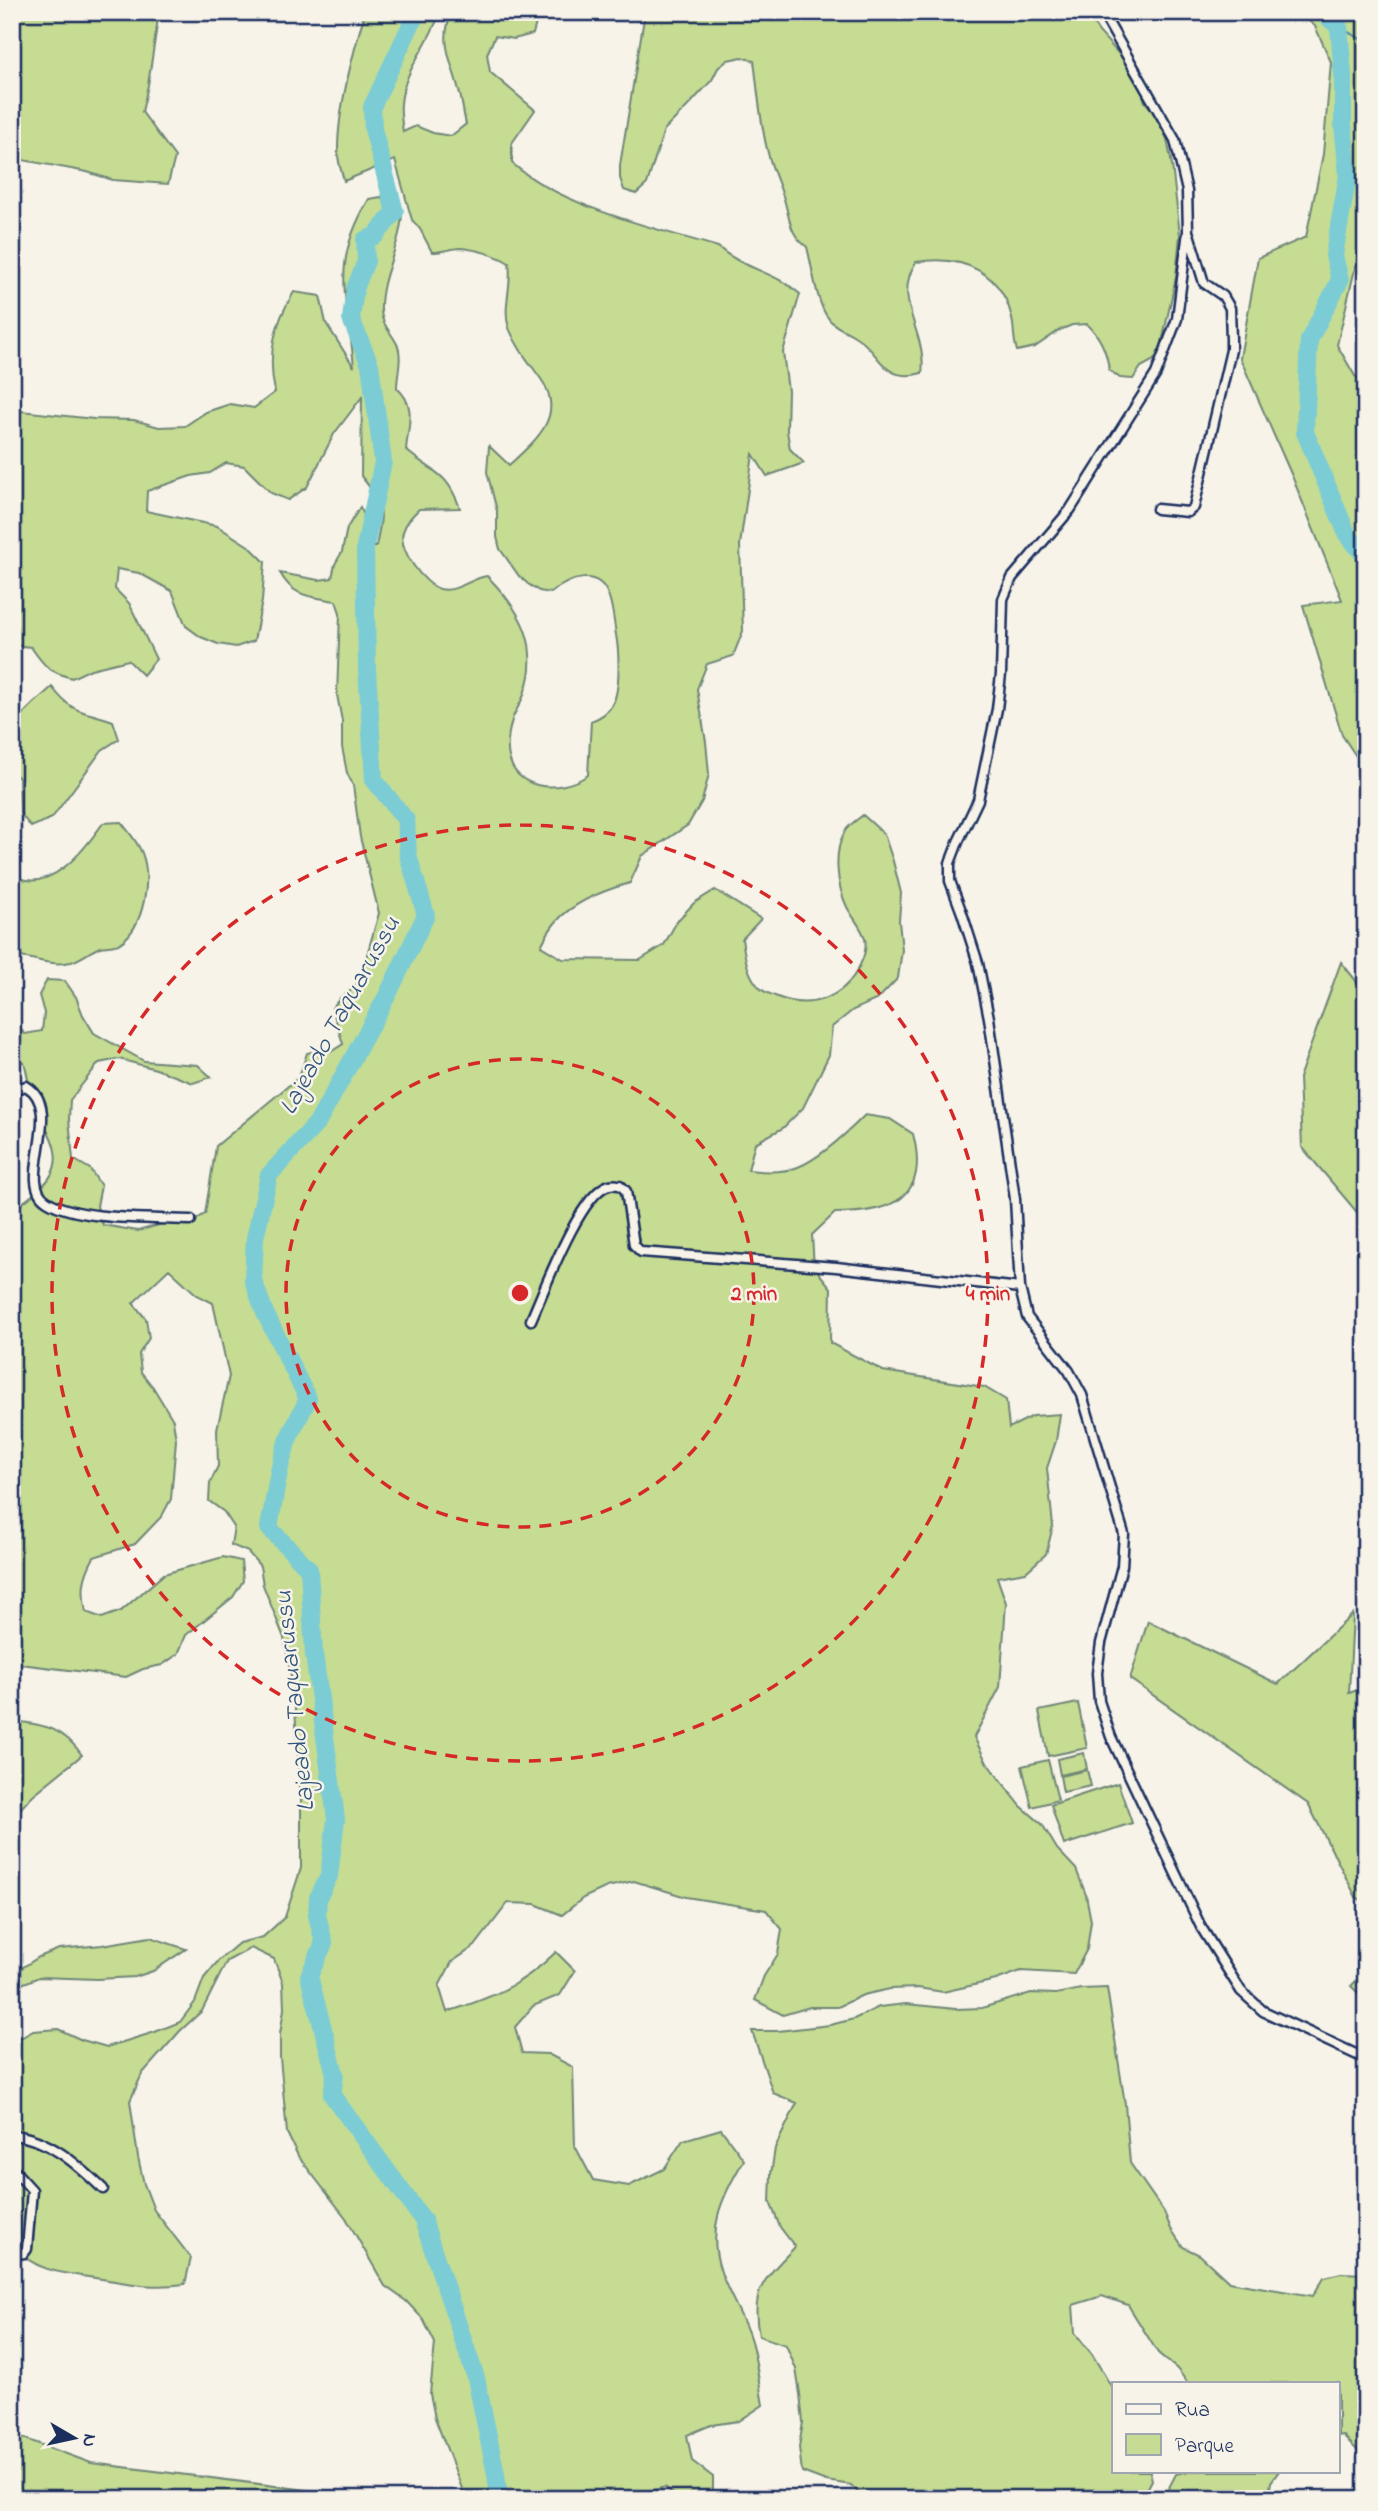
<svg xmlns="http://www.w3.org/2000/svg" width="1378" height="2511" font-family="'Indie Flower',sans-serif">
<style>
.green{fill:#c5dc92;stroke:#708678;stroke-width:2}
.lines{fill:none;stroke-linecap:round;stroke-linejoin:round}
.stream{stroke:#558da5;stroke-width:2.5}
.river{stroke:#7cccd5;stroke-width:18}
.street-casing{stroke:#1b2f5e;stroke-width:13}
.street{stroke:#f7f3e8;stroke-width:8}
.ring{fill:none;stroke:#d62828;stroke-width:3.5;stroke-dasharray:12 9}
.labels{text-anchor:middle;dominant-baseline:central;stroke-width:5;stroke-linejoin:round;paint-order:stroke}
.water-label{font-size:26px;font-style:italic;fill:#33567c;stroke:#f7f3e8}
.centre{fill:#d62828;stroke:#f7f3e8;stroke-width:3.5}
.ring-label{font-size:21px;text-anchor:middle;font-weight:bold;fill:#d62828;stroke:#f7f3e8;stroke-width:5;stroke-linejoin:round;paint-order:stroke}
</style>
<rect width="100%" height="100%" fill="#f7f3e8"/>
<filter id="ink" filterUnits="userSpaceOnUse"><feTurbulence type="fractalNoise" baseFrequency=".0143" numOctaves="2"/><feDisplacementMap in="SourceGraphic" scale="14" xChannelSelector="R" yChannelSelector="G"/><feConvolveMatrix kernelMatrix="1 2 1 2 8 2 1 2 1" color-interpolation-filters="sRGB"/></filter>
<g filter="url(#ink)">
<path class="green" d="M12,12H159L148,85L142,112L175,157L168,184L113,180L87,172L12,158Z
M365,12H440C430,44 403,70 401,104C400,113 402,123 403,132L416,126L433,133L451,136L466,124C463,112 462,99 458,87C451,60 439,41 452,12H539L533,34L514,39L495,36L487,54L490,72L535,110L512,143V163C561,207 655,228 718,247C743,269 774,271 800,294L783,352L788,391L787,431L790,449L804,463L767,476L753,454L740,545L743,631L733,656L707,664L697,689L706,742L709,774L702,801L688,825L642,856L630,883C605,890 574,901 556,922C550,929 545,938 541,946L563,959L640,960L664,945L677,921L694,903L715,890L761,919L742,939C745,957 747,976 761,989C764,992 771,994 775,996C809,1011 844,999 860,965C874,937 859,929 847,907C837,886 833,854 844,833C847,826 857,820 863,815L884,834L893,861L901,893L899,921L902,950L898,978L878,999L853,1010L832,1027L829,1055L803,1108L783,1128L755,1143L748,1170C764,1172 783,1173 798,1167C821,1158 848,1132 865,1115L890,1119L913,1134C930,1199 891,1213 835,1213L812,1235L814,1267L831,1288L830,1343L883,1371L984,1387L1006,1400L1009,1428L1033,1416L1060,1414L1056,1441L1047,1468L1053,1526L1046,1554L1026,1572L997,1577L1006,1603L1000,1687L974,1737L987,1763L1021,1806L1042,1824L1057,1849L1076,1869L1086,1895L1091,1921L1087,1949L1074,1974L1021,1971L996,1980L943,1992L918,1988L890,1989L863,1995L838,2007H810L783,2015L755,2000L764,1976L778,1954L782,1929L766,1910L686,1897L634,1881L607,1887L583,1898L562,1915L535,1904L508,1903L475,1946L452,1962L439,1986L447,2012C493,1997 521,1986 556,1952L575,1971L560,1995L533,2006L515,2027L522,2053L548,2054L573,2067L575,2146L593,2180L629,2186L664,2169L683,2140L721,2129L744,2160C722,2196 706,2229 721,2272C729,2296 744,2317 751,2341C757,2362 759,2384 763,2405L739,2421L711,2425L687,2435L692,2461L713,2477V2499H680L665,2487L639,2494L638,2499H466L435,2418L430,2394L435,2343L423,2319L406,2301L385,2286L346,2218L298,2156L287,2133L280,2058V2034L284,2009L283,1983L274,1959L251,1948L227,1961L202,2011L180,2031L142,2074L130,2101L138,2157L144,2184L154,2210L191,2258L185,2284C155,2288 138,2285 108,2280C71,2273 40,2276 12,2246V2043L33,2031L58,2029L82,2040L107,2047L155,2032L180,2022L195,2002L204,1978L219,1960L239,1943L263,1937L285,1917L301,1868V1800L294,1693L284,1638L263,1585L260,1566L248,1552L231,1545L234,1527L224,1512L209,1501L210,1483L218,1466L217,1429L229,1376L213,1303L197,1295L169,1269L133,1303L146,1319L149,1338L139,1354L141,1372L153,1387L173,1420L176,1440L171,1499L162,1516L135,1544L94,1557C83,1577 81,1590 86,1612L102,1618L121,1611L164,1574L223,1557L241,1561L243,1581L233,1597L186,1635L178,1654L162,1665L143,1669L126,1677L12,1663V1208C23,1205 31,1196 39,1189C74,1160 45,1131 33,1100C28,1088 28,1074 24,1062H12V1021L25,1034L42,1031L44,1013L39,995L47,980L65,981L76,997L83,1015L94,1033L144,1061L198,1065L211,1077L193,1083L156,1069L119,1059L99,1063L70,1100L69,1119L73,1159L90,1169L101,1186L97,1206L103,1225L138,1231L173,1221L190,1223L205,1214L216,1146L299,1077L307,1053L319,1050L332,1051L343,1044L332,1008L341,997L353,989L360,979L379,913L360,837L353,785L347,773L342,747V721L337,695L340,613L336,601C310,596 294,598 280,573L319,580L332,578L335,564L342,552L347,528L360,507C368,521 369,531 366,547H376C383,509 386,507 361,476L362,397L334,434L307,487L288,500L271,493L244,466L226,463L210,473L191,476L147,491L146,511L217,526L250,547L265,562L262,601L254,641L236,647L218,644L201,637L186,626L172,591L139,573L117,569L115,589L129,603L156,659L143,675L128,660L91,669L72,678C49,672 44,666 31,647L12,645V410L94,419L134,420L159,427L185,426L206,412L230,404L254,408L275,392C267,355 274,324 294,292L320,296L326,323L354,367C348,296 329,267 369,199L381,197L402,213C401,246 380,276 381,310C381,324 391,332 397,344C403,357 397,374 397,388C417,406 408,425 406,450C434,474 446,470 460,508L419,509C412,516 406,522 403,532C398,549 423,584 440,589C457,593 471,578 487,576C507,596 529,624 530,654C531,666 529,680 525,691C523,701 515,710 512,720C504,747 505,776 537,785C554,789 573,785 588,775L591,721C599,718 608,713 612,705C621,690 619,651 616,635C614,622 613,609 609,597C599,567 569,578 551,593L539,591L528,584L519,576L500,549L497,537V511L487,472L489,446L509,465C534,442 567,416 541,379C529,362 517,348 509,328C502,308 513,284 509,263C497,255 475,249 460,248C452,248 444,252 432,252L420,229L412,220L395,160L344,181C342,172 338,163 338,154C337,111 353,54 365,12Z
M645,12H1086L1099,32L1128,64L1141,88L1145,102L1155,113L1167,139L1172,165L1180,235L1176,277L1161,347L1154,360L1141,367L1133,379L1120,378L1109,370C1107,352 1100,336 1087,324L1072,325L1060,330L1035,347L1017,351C1014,342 1014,333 1013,324C1005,273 964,254 916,262C891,301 928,333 922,373C882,384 882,353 856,337C844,329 834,328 826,315C816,298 812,266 807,247C789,234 790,219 784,199C779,184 772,169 768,153C760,123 758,91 754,61L742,57L728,60L718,68L712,80L690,104L664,130L647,184L636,194L624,190L620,178V165Z
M1298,12H1366V222L1337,345L1355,376L1366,384V771L1342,735L1303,605L1342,600L1292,476L1240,358L1258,258L1306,237L1323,154L1331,62L1315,26Z
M52,687C73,715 83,710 113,721L119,739L102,750L52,818L31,827L20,813L19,778L12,771C12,719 14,721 52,687Z
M121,822C129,832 137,841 142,853C152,879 144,927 120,943C115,947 106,945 100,947C90,951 81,959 71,962C50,967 33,957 12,956V874C48,898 85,849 103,823Z
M1341,962L1366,993V1223L1302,1147L1299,1078Z
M1353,1614L1349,1693L1366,1687V1903L1356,1897L1308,1804L1130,1679L1148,1621L1278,1684Z
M1078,1703L1087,1748L1048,1756L1039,1711Z
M14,1721C46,1725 63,1728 82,1755L33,1795L12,1818V1722Z
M1084,1753L1087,1769L1060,1775L1057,1759Z
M1048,1760L1058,1800L1032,1807L1022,1766Z
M1087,1770L1091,1786L1063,1792L1060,1776Z
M1118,1783L1132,1823L1064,1845L1051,1805Z
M150,1937L186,1949L153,1971L135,1977L97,1979L39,1977L12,1988V1974L39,1957L59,1949L102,1945Z
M1366,1971V1994L1362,1997L1351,1986Z
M1107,1988L1125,2104L1130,2163L1164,2212L1171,2229L1183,2247L1200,2255L1229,2282L1313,2296L1324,2277L1341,2273L1366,2274V2460L1343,2435L1338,2436V2383H1188L1177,2369L1158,2353L1128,2305L1102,2296L1073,2305L1075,2333L1092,2354L1114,2391V2471H1150L1152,2480L1142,2499H864L851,2485L826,2481L802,2472L799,2447L803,2422L800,2394L796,2369L786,2345L759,2336C750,2290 764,2279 795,2247L780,2227L770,2202L771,2174L775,2148L797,2103L773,2093L752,2031H778L830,2025L854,2019L879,2007L906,2004L956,2009L982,2008L1031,1993L1056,1994L1081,1989Z
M12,2434L91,2463L379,2499H12Z
M1189,2471H1279L1271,2482L1268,2499H1163L1176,2474Z"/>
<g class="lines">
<path class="stream" d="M1339,27L1366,42"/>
<path class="river" d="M417,12L372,107L373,129L395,212L375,236L365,240L366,261L355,289L351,319L370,365L383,462L365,547L367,669L374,780L406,820L408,855L426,915L388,994L318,1122L269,1175L255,1238L253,1280L265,1313L308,1399L288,1439L279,1471L269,1528L309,1569L314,1654L336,1819L329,1876L318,1898L317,1915L324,1943L309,1976L335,2074L332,2095L423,2220L476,2378L496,2474L499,2499
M1322,12L1339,27L1343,75V124L1348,175L1334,255L1340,280L1309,340L1305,432L1347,534L1366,557"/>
<defs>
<path id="street" d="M1102,12L1175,140L1187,191L1188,231L1177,319L1156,374L1070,510L1012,578L1003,599L1001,674L997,709L978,800L958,842L950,863V881L962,913L978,963L989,1018L1015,1199L1020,1288L1027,1317L1069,1371L1082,1395L1124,1534L1122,1566L1101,1643L1097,1673L1099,1701L1111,1737L1201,1927L1241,1991L1263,2011L1366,2059
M1157,509L1188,512L1194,507L1231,350V340L1230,308L1223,296L1204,283L1189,234
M12,1093L16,1089L26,1086C66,1109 15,1182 47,1201C79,1221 153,1218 191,1220
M531,1320C544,1291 580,1193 609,1185C613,1184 617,1185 620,1185L626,1191L634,1245L641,1252L836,1267L1020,1288
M12,2135C49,2138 78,2165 103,2189
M12,2168L32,2190L27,2249L24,2253L12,2255"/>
</defs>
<use href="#street" class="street-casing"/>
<use href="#street" class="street"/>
</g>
</g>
<g class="ring">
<circle cx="520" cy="1293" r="234"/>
<circle cx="520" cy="1293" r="468"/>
</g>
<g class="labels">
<g class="water-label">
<text transform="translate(341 1016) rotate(-61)">Lajeado Taquarussu</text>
<text transform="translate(296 1701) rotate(-96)">Lajeado Taquarussu</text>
</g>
</g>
<circle cx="520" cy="1293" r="10" class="centre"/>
<g class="ring-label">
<text x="754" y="1300">2 min</text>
<text x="988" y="1300">4 min</text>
</g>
<rect width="1378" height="2511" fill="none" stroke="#f7f3e8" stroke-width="42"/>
<rect x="21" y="21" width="1336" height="2469" fill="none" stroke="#1b2f5e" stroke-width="2.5" filter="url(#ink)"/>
<rect x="1112" y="2382" width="228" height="91" fill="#f7f3e8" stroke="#9fa5b1" stroke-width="2"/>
<rect x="1126" y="2404" width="35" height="10" fill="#f7f3e8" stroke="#9fa5b1" stroke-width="2"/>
<text x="1175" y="2416" font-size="21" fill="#1b2f5e">Rua</text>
<rect x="1126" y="2434" width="35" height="21" fill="#c5dc92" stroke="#9fa5b1" stroke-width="2"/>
<text x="1175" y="2452" font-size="21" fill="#1b2f5e">Parque</text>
<g transform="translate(74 2438) rotate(99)" stroke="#f7f3e8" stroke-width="5" paint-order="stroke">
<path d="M0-5L12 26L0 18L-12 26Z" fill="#1b2f5e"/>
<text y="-10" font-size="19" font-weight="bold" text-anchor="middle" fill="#1b2f5e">N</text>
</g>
</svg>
